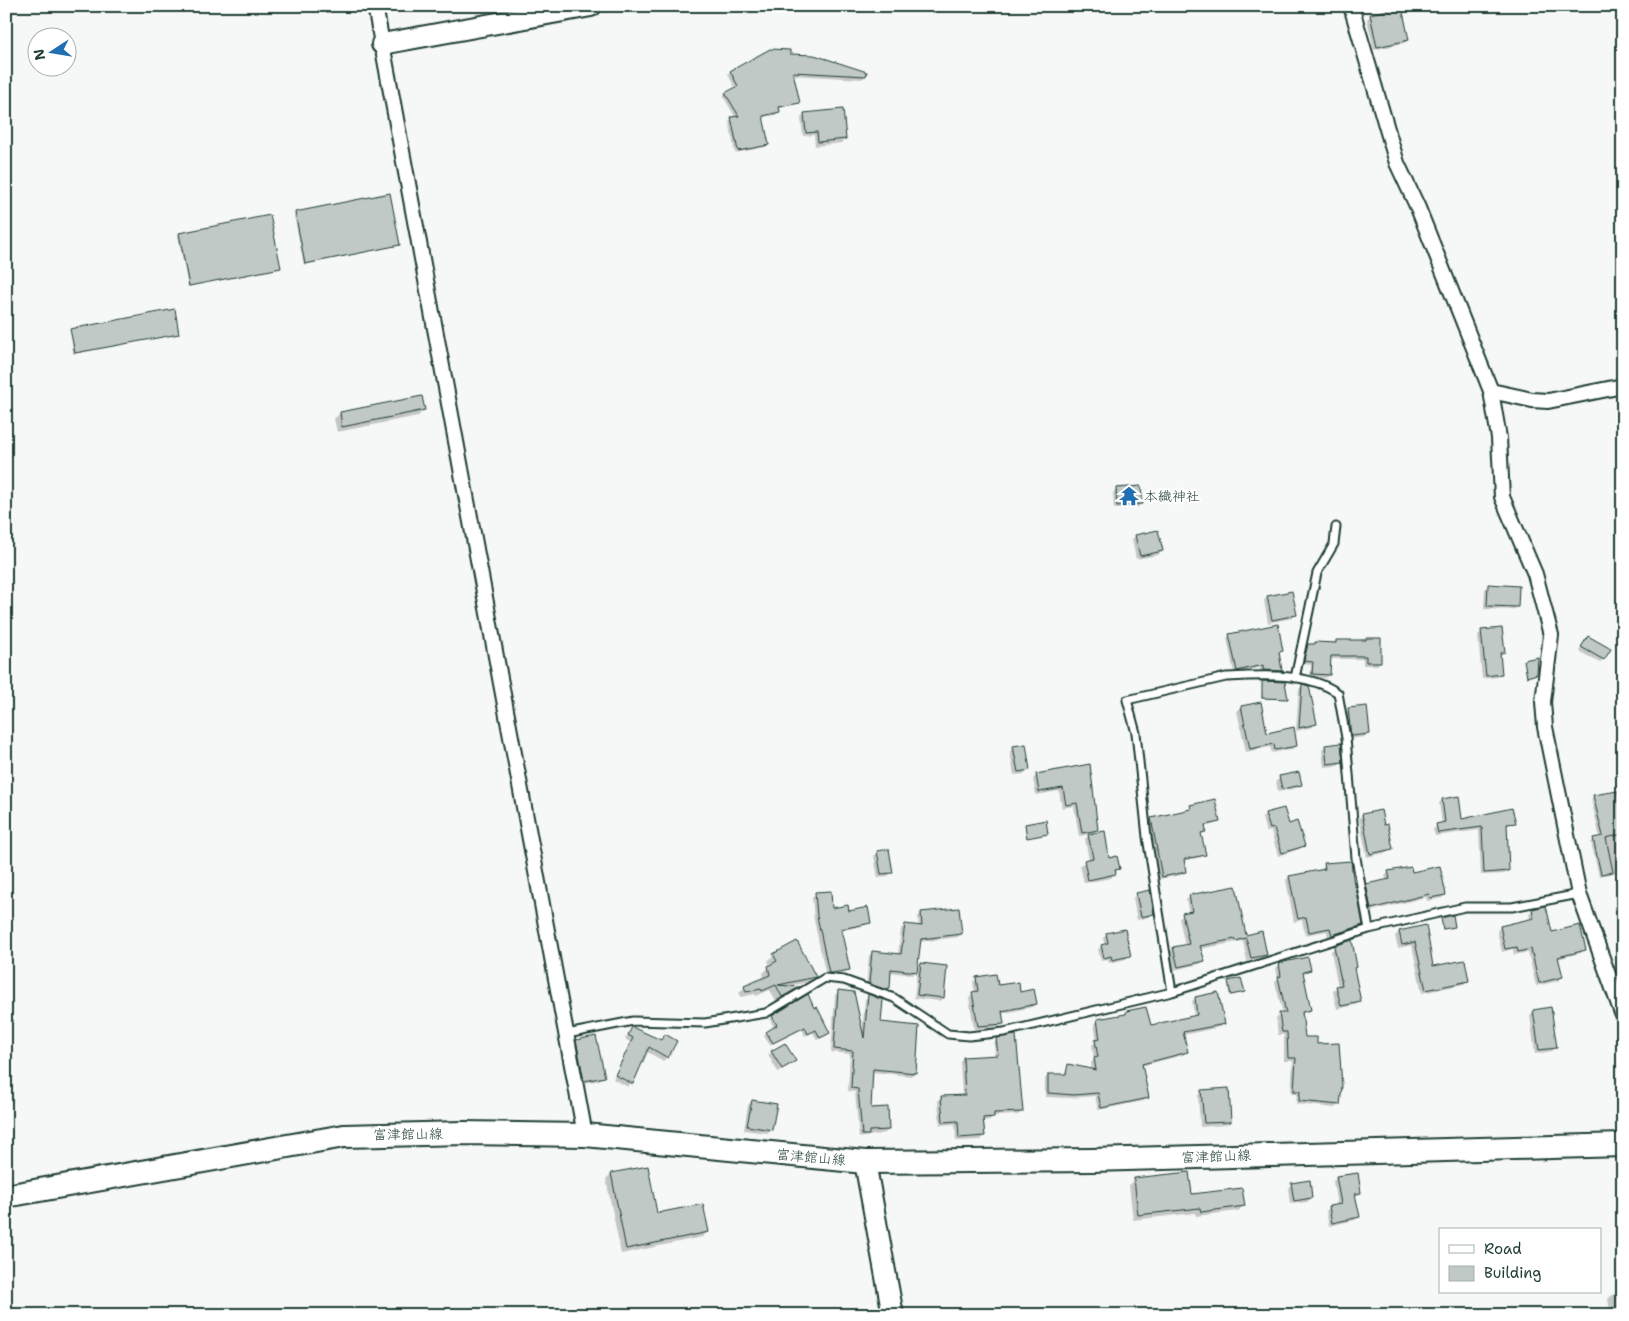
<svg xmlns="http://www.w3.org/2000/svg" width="1629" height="1321" font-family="'Shantell Sans','Klee One',sans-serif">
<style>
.shadow{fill:#0003}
.building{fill:#c0c9c6;stroke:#1f3d34}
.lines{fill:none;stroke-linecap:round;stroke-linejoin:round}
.lane-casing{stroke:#1f3d34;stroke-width:11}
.street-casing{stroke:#1f3d34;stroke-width:18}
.secondary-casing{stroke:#1f3d34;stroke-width:24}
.primary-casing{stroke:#1f3d34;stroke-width:26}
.lane{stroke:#fff;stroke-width:7}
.street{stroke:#fff;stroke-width:14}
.secondary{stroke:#fff;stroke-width:20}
.primary{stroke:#fff;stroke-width:22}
.labels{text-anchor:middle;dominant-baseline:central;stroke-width:4.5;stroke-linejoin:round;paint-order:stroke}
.poi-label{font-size:14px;fill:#1f3d34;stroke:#fff;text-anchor:start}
.street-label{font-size:14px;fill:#1f3d34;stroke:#fff}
</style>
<rect width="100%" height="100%" fill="#f6f7f7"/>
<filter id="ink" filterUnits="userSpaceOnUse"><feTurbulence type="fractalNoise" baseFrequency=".02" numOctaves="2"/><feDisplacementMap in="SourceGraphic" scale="10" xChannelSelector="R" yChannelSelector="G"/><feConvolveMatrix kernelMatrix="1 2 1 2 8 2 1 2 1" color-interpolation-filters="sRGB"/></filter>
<g filter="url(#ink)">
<path class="shadow" d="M1371,15L1408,40L1404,43L1374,50L1367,19Z
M789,55L865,76L862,79L792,75L799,102L778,109L776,115L763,117L768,144L765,147L735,153L729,121L736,118L723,96L735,88L728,74L730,72Z
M805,114L845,139L841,143L815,146L814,135L803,136L801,118Z
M295,213L399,245L304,265L294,215Z
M179,234L279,267L188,287L178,236Z
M71,330L178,334L73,354Z
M421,397L424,410L418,416L337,432L334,419L340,413Z
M1116,489L1141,503L1138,507L1114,509L1113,493Z
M1136,536L1162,551L1158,555L1136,559L1132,539Z
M1489,586L1517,607L1513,610L1484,609L1485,589Z
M1268,597L1295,614L1292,618L1268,623L1264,600Z
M1482,632L1504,652L1500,656L1501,673L1497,677L1482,679L1478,635Z
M1230,635L1282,650L1279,653L1281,671L1278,674L1260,673V668L1234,673L1227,638Z
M1588,637L1609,649L1600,663L1579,651Z
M1366,639L1380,662L1377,665H1363V659H1330L1329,675L1325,678L1310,677L1311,665L1302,664L1305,648L1308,645Z
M1525,661L1536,674L1535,675L1526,677Z
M1263,682L1287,699H1261Z
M1302,686L1315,724L1312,727L1296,731L1299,689Z
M1241,707L1266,734L1296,745L1292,749L1272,753L1270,747L1246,752L1237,711Z
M1349,710L1368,734L1364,737L1348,739L1345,713Z
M1326,746L1341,762L1338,766L1324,767L1322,750Z
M1014,747L1029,770L1025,774L1014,775L1010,751Z
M1089,766L1097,830L1093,834L1108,859L1118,869L1111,878L1084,883L1080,865L1089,860L1085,839L1090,834L1079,836L1074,806L1062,808L1059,791L1036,795L1033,779L1037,775Z
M1280,778L1301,785L1297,788L1278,792L1276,781Z
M1594,796L1623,815V879L1620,880L1618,872L1599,876L1591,842L1600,838L1591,799Z
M1443,800L1461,820L1514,822L1505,827L1508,871L1505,874L1481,875L1479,830L1435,836L1433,829L1442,824L1439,803Z
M1190,806L1218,821L1215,824L1204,827L1205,831L1200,835L1204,854L1201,857L1183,861L1185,871L1182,875L1159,879L1149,822L1152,819L1188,811L1189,807L1191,816Z
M1266,814L1288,826L1303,846L1299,849L1278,856L1271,831L1266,832L1262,818Z
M1362,815L1383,826L1392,849L1389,852L1367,857L1359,818Z
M1025,825L1047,834L1026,838Z
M878,852L892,872L888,876L878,878L874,856Z
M1325,864L1353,888L1362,925L1358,929L1328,938L1327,931L1305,935L1302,920L1294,922L1286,880L1289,877L1321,871Z
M1388,873H1411L1445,895L1442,898L1427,901L1426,897L1368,912L1364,888L1367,885L1387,881L1385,876Z
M816,894L831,910L848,913L870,922L866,925L840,931L848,969L845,973L826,976L814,920L812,897Z
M1136,894L1153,913L1149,917L1137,920L1133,898Z
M1190,897L1245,936L1266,955L1262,958L1247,961L1243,941L1200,949L1203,961L1200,964L1174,970L1170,952L1174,948L1185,946L1179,918L1189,913L1186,900Z
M958,909L961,934L958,937L919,942L916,969L921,964L943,997L939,1001L914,998L917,970L912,975L890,972L888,987L885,991L866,987L869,956L873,952L898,955L901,929L905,925L919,927L918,917L921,913Z
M1532,910L1551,933L1584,949L1581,953L1557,959L1561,977L1558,981L1536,986L1528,952L1514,955L1513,949L1502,952L1497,931L1500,927L1530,920L1529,914Z
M1442,919L1454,926L1442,930Z
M1425,927L1432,967L1468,980L1464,984L1422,993L1412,945L1398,948L1395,936L1399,932Z
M1107,934L1130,955L1126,959L1109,963L1108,959L1101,960L1098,949L1105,945L1103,938Z
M1335,947L1356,967L1353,969L1360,1001L1356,1005L1337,1009L1333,991L1338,987L1331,951Z
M774,955L815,977L809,982L789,986L797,988L776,1002L770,990L756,996L755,994L740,997L739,993L745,987L764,979L763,973L771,966L768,961Z
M1279,965L1309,969L1302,974L1309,1010L1301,1015L1304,1038L1316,1045L1339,1104L1335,1108L1296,1104L1297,1094H1291L1293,1061H1284V1035H1278L1276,1018L1283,1014L1275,982L1278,979L1276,968Z
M977,978L1019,994L1035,1004L1032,1007L1001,1014L1003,1024L999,1027L974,1029L969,997L975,993L973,982Z
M1228,982L1243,992L1229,996Z
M839,992L862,1032L865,999L869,996L880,1023L915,1072L911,1076L872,1072L869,1109L888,1130L885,1133L859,1138L855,1092L848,1091L850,1054L831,1052L835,995Z
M1196,998L1224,1023L1220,1027L1183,1035L1186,1052L1183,1055L1141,1066L1147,1098L1144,1101L1098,1110L1095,1096L1070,1098L1045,1097V1079L1048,1075H1064L1069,1065L1092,1071L1091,1063L1094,1059L1092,1045L1097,1041L1094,1024L1097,1020L1123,1016L1126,1013L1150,1026L1194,1017L1192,1001Z
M814,1010L829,1033L826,1036L817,1040L813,1032L805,1036L802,1029L770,1045L764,1036L774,1028L770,1019L773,1017Z
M1534,1011L1556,1047L1552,1051L1535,1054L1530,1015Z
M632,1029L660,1041L665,1036L667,1057L663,1061L646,1051L628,1087L613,1079L630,1042L625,1039Z
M997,1039L1022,1111L1018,1115L993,1116L990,1120L982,1121L984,1136L980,1140L956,1141L955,1124L940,1125L938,1101L942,1097L962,1096L960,1062L963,1058L995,1056L994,1043Z
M577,1042L603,1077L599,1080L580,1084L573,1045Z
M772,1052L794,1061L778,1072L768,1055Z
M1202,1091L1230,1121L1226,1125L1200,1127L1198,1095Z
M752,1101L771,1130L767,1133L744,1130L748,1105Z
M611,1174L656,1215L708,1232L702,1237L621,1254L606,1179Z
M1337,1178L1360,1193L1355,1197L1359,1216L1355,1220L1329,1226L1326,1211L1329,1208L1337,1206L1333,1181Z
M1134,1179L1191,1196L1244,1206L1238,1211L1196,1216L1195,1213L1133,1220L1129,1185Z
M1292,1184L1311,1198L1307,1202L1290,1204L1288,1188Z
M1623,1292V1315H1611L1608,1299L1612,1295Z"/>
<path class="building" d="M1402,7L1409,40L1377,47L1370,14Z
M770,49L790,50V54L814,55L830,60L867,72L866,76L793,72L800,103L779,107L780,112L763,116L769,145L738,151L731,117L739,116L725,93L738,86L730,71Z
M843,109L846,139L818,142L817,132L806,133L804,113Z
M390,193L400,245L305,264L295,212Z
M270,215L281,268L189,286L179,233Z
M175,309L179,334L75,353L70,329Z
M422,396L425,410L342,427L340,412Z
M1141,486L1143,504L1117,506L1116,488Z
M1158,530L1163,551L1140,556L1135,535Z
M1488,584L1519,586L1518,607L1487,606Z
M1292,591L1297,615L1272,620L1267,596Z
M1278,624L1283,651L1279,652L1282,671L1263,670V665L1237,671L1229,634Z
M1502,628L1505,652L1500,653L1502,674L1486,676L1481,630Z
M1588,636L1611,649L1604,660L1581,647Z
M1366,638H1381V662H1366V656H1331L1330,675L1312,674L1313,662L1304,661L1308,644H1315V642L1336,643V640H1366Z
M1538,657L1537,674L1527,677L1524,660Z
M1262,681L1285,682L1288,699L1262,698Z
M1302,684L1309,686L1317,724L1299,728Z
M1261,702L1267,733L1294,727L1297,746L1275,750L1274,744L1250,749L1241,706Z
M1367,706L1370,734L1351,736L1348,708Z
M1341,743L1343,762L1327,764L1325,745Z
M1026,744L1030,770L1018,772L1013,746Z
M1090,764L1098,830L1082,833L1077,803L1066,805L1063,788L1039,792L1036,774Z
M1299,772L1302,785L1282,789L1279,776Z
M1618,791L1623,816V834L1606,838L1613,872L1601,874L1593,838L1603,836L1593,795Z
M1459,796L1462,819L1512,808L1516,823L1507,824L1509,871L1484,873L1482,827L1438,833L1436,824L1445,822L1442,799Z
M1215,799L1220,822L1205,825L1206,832L1201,833L1206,855L1184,859L1186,872L1162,877L1151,818L1191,809L1190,805Z
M1284,808L1289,824L1297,821L1305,846L1282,853L1274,828L1270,829L1265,813Z
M1381,810L1384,825L1388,824L1393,849L1370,854L1362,814Z
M1046,820L1048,834L1027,838L1025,824Z
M1105,831L1109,858L1117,856L1120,869L1115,870L1116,874L1088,880L1084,860L1093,858L1088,834Z
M889,849L893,873L881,874L877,851Z
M1351,861L1354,886H1356L1363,925L1332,935L1330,928L1309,932L1306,917L1298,919L1289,876L1325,869L1324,863Z
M1440,866L1446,895L1430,898L1429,894L1371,909L1366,884L1390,879L1388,871L1411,867L1412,872Z
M1236,886L1246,935L1262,931L1267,955L1251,958L1246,938L1236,941L1235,939L1200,946L1205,961L1178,967L1173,947L1189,944L1182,913L1192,911L1189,895Z
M1150,890L1154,914L1141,917L1136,893Z
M831,891L832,908L848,905L849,911L868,907L871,923L841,929L850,970L832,973H829L817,916L815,892Z
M1546,906L1552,932L1580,925L1586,950L1558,957L1563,977L1539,983L1531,949L1518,952L1517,947L1505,949L1500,926L1534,918L1532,909Z
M959,908L962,934L921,939L917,972L891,969L890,988L884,989L869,984L872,951L901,954L905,924L922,926L921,912Z
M1453,915L1455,927L1443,929L1441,918Z
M1426,925L1433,966L1465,960L1469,981L1426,990L1415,942L1402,945L1399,931Z
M1125,929L1131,956L1112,960L1111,956L1104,958L1101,945L1108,943L1106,933Z
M1352,940L1357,967L1354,968L1361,1002L1341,1006L1336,986L1342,985L1334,946Z
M797,941L816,977L778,985L800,987L782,997L776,985L762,991L761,989L746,992L744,986L770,975L768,966L777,961L773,954Z
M1308,957L1311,970L1303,972L1311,1010L1302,1012L1305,1037H1317V1044L1339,1043L1342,1086L1340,1105L1299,1101L1300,1091H1294L1296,1058H1288L1287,1032H1282L1279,1013H1286L1278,977L1281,976L1279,963Z
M921,963L947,966L944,998L917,995Z
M996,974L998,985L1019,982L1020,992L1034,989L1037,1004L1002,1011L1004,1024L978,1026L972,992L978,991L976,977Z
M1241,978L1245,992L1231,995L1228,981Z
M838,990L854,992L864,1038L868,994L883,1000L881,1022L919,1026L916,1073L873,1069L871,1108L888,1107L889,1130L869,1131V1135H862L858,1089L851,1088L853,1051L834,1049Z
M1218,992L1225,1024L1183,1032L1188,1052L1142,1064L1149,1098L1101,1108L1098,1093L1074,1095L1048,1093V1074H1066L1068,1064L1096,1070L1094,1058L1098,1057L1095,1040L1100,1039L1097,1019L1126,1014V1011L1146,1007L1151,1025L1197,1015L1195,997Z
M808,994L814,1008L817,1007L830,1033L820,1038L816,1030L808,1034L805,1027L773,1043L766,1032L777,1025L772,1016Z
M1551,1007L1557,1048L1539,1050L1533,1010Z
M632,1027L661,1040L665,1034L677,1041L668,1058L649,1047L633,1084L615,1075L633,1038L628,1035Z
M1016,1035L1023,1112L994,1113V1117L983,1118L985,1136L959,1138L958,1121L943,1122L941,1096L965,1095L963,1057L998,1055L996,1038Z
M596,1036L605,1077L584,1081L576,1040Z
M785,1043L796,1061L782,1069L771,1051Z
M1229,1088L1231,1122L1204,1123L1201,1090Z
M752,1100L777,1104L772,1130L747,1126Z
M648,1166L657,1213L703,1204L709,1232L626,1249L611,1173Z
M1189,1172L1192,1194L1242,1188L1245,1206L1201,1212L1200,1208L1138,1215L1134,1178Z
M1358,1173L1361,1193L1355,1194L1360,1217L1332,1223L1329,1206L1341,1204L1336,1176Z
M1310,1180L1312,1198L1294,1201L1291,1183Z"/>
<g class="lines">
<defs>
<path id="lane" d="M1295,678L1317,573L1334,544L1336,527
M1172,992L1147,837L1136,733L1127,700L1226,677C1262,675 1308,672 1338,693L1346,738L1356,858L1369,929
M567,1034L633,1021L705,1023L766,1013L825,978L844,980L894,998L948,1034L969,1036L1004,1032L1172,992L1369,929L1465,907H1512L1579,894"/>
<path id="street" d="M375,6L585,1135
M1351,6L1397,163L1418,208L1491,391L1499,438L1502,497L1535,574L1551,635L1543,702L1545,727L1579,894L1623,1016
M1491,391L1532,400L1548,401L1623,386"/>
<path id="secondary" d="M382,44L591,6
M865,1162L893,1315"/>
<path id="primary" d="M6,1196L344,1136L463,1133L585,1135L865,1162L1092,1160L1623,1145"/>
</defs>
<use href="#lane" class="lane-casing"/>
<use href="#street" class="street-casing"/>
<use href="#secondary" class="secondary-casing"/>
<use href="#primary" class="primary-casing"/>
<use href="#lane" class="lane"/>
<use href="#street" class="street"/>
<use href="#secondary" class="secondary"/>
<use href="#primary" class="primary"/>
</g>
</g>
<defs>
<symbol id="temple-bare" viewBox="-9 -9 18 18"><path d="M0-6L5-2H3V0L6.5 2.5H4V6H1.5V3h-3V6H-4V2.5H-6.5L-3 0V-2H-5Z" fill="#1f6fb2" stroke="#fff" stroke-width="2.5" paint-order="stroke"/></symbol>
</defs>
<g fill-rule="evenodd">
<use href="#temple-bare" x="1115" y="482" width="28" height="28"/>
</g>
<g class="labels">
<g class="poi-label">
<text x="1144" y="496">本織神社</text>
</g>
<g class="street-label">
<text transform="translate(408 1134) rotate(-1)">富津館山線</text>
<text transform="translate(1216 1156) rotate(-2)">富津館山線</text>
<text transform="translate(811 1157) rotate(5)">富津館山線</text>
</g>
</g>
<rect width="1629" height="1321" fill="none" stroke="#fff" stroke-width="25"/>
<rect x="12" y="12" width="1604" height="1296" fill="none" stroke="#1f3d34" stroke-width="2" filter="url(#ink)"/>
<rect x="1439" y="1228" width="162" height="65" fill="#ffffff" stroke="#a5b1ae"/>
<rect x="1449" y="1245" width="25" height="8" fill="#ffffff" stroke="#a5b1ae"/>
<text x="1484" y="1254" font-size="15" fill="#1f3d34">Road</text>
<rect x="1449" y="1266" width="25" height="15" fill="#c0c9c6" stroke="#a5b1ae"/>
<text x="1484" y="1278" font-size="15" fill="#1f3d34">Building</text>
<g transform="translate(52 52) rotate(258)"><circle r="24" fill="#ffffff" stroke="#a5b1ae"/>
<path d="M0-4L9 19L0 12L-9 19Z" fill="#1f6fb2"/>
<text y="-8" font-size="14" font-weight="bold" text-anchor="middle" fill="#1f3d34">N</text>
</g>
</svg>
